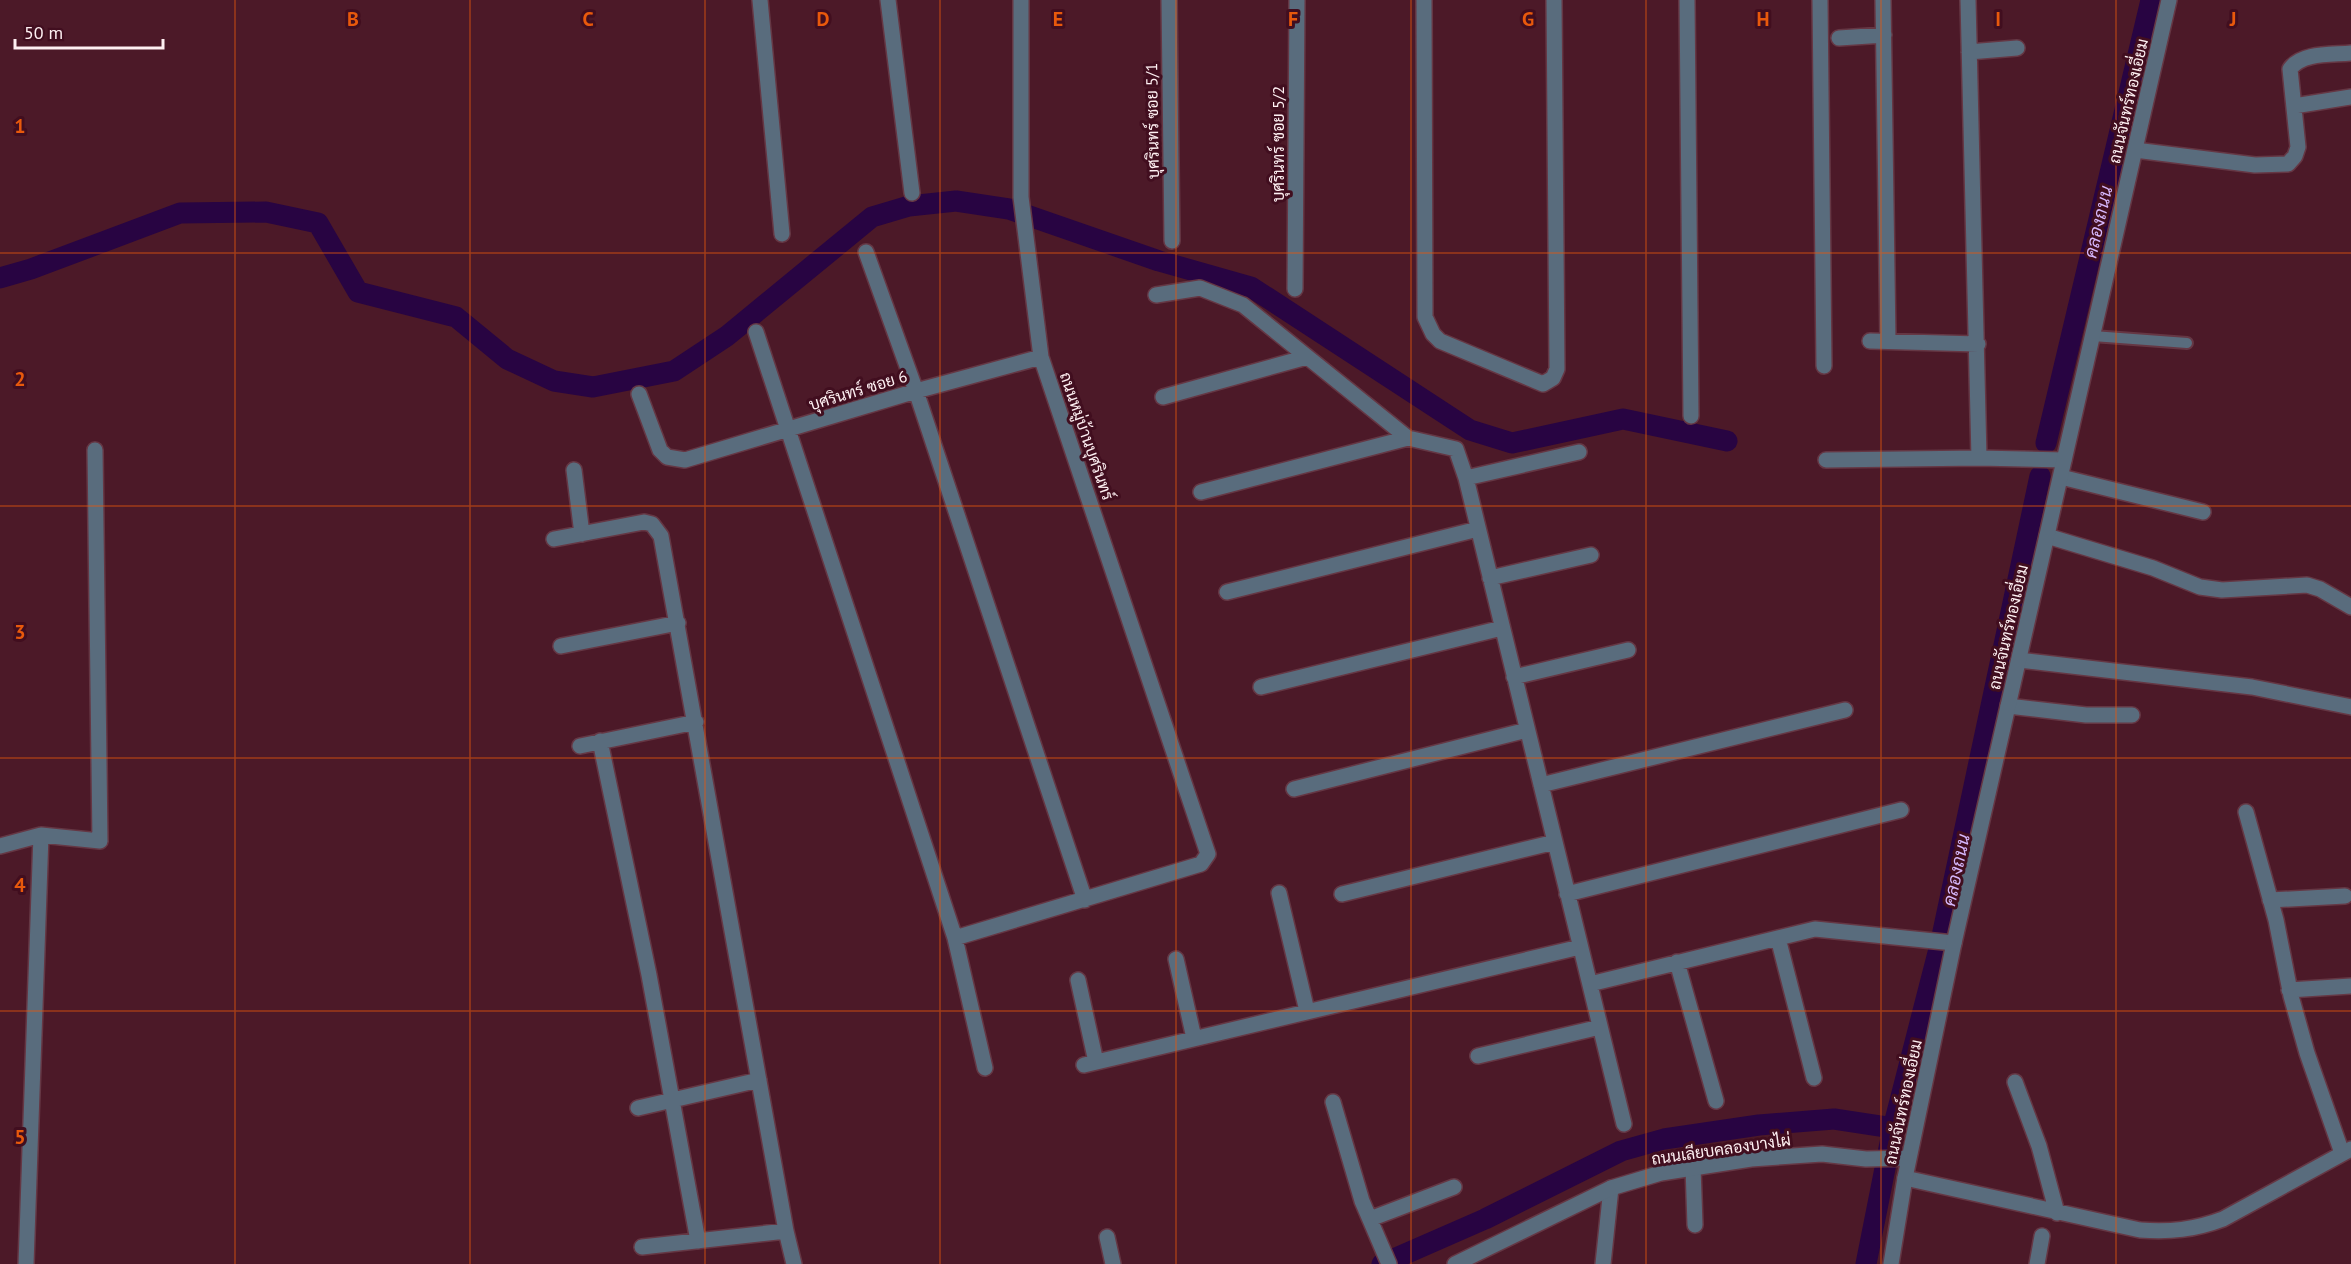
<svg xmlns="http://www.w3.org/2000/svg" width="2351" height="1264" font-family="'PT Sans',Sarabun,sans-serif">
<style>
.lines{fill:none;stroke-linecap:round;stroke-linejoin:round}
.canal{stroke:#280442;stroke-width:21}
.service-casing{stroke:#653744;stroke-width:14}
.minor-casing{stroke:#653744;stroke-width:18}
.tertiary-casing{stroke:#653744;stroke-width:18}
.service{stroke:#596c7d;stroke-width:10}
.minor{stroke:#596c7d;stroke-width:15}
.tertiary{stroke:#596c7d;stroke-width:15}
.grid{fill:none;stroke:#e8590c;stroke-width:1.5;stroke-opacity:0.55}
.labels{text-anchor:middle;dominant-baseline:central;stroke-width:6;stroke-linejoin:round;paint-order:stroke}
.street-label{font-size:16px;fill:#fef0f2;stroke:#410e1f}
.water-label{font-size:18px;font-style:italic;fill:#d6b7fc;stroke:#410e1f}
.grid-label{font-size:20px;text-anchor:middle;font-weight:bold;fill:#e8590c;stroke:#410e1f;stroke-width:6;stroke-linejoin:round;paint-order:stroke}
</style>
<rect width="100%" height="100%" fill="#4c1928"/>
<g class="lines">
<path class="canal" d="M0,278L31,269L180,213L266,212L318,223L358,292L456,317L507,359L554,381L593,387L674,371L727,336L872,217L909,206L956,201L1009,209L1159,261L1251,287L1470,430L1512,443L1623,419L1727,441
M2046,443L2151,0
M1382,1264L1485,1219L1621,1151L1664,1139L1759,1125L1834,1119L1893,1128
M1866,1264L1893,1128L1941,941L2040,476"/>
<defs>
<path id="service" d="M2093,336L2187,343"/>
<path id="minor" d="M760,0L782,234
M888,0L912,193
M1169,0L1172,241
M1424,0L1425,317L1433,334L1440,341L1543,384L1553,378L1557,369L1554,0
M1687,0L1691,416
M1820,0L1824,366
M1883,0L1888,341
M1968,0L1979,458L2064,460
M1839,38L1884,35
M1969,52L2017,48
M2294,106L2351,97
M2135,150L2255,165L2288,164L2295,156L2298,147L2290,69C2302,52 2332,55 2351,53
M866,252L916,391L1085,900
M1295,289L1297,0
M1156,295L1200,288L1243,305L1408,438L1456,449L1466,478
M756,332L955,938L985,1068
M1870,341L1978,344
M639,394L660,450L667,457L685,460L916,391L1041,357
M1163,397L1307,357
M1579,452L1466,478L1624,1124
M1826,460L1979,458
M574,470L582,534
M2061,477L2203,512
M1201,492L1408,438
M2047,536L2153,568L2200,587L2222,590L2307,585L2320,589L2351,607
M554,539L644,522L652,524L661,536L786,1231L794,1264
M1490,578L1591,555
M1227,592L1478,529
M561,646L678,623
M2019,660L2252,687L2351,707
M1514,677L1628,650
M1261,687L1502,628
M2008,706L2086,715H2132
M600,741L649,975L698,1241
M580,746L696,722
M1541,785L1845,710
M1294,789L1527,730
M2246,812L2276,920L2291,996L2307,1053L2342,1153
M0,846L41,835L100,841L95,450
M1279,893L1307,1011
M1342,894L1555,842
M1567,894L1901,810
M2270,900L2345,896
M955,938L1201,864L1208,854L1041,357L1021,197V0
M1778,938L1814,1078
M1176,959L1194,1038
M1677,962L1716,1101
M1078,980L1096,1062
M1590,984L1815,929L1954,943
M2289,990L2351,986
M1478,1056L1600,1027
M1084,1065L1580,947
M2015,1082L2039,1146L2057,1213
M1333,1102L1362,1201L1389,1264
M638,1108L759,1080
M1693,1167L1695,1225
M1905,1178L2140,1230C2170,1232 2194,1230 2223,1219L2351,1149
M1370,1219L1454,1187
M1107,1237L1113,1264
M642,1247L786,1231
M26,1264L41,835
M1603,1264L1611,1188
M2037,1264L2042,1236"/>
<path id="tertiary" d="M1455,1264L1611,1188L1661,1173L1751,1159L1822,1154L1866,1159L1909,1158
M1891,1264L1905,1178L1954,943L2169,0"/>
</defs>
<use href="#service" class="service-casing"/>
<use href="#minor" class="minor-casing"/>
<use href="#tertiary" class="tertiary-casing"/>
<use href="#service" class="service"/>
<use href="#minor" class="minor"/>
<use href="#tertiary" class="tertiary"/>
</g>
<path class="grid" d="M235,0V1264M470,0V1264M705,0V1264M940,0V1264M1176,0V1264M1411,0V1264M1646,0V1264M1881,0V1264M2116,0V1264M0,253H2351M0,506H2351M0,758H2351M0,1011H2351"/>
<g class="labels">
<g class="street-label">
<text transform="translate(2128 101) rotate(-77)">ถนนจันทร์ทองเอี่ยม</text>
<text transform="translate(1152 121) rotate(-91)">บุศรินทร์ ซอย 5/1</text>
<text transform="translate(1278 144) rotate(-90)">บุศรินทร์ ซอย 5/2</text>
<text transform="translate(858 390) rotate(-17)">บุศรินทร์ ซอย 6</text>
<text transform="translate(1087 436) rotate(71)">ถนนหมู่บ้านบุศรินทร์</text>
<text transform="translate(2008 627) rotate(-77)">ถนนจันทร์ทองเอี่ยม</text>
<text transform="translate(1903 1102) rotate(-78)">ถนนจันทร์ทองเอี่ยม</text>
<text transform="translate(1721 1149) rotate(-8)">ถนนเลียบคลองบางไผ่</text>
</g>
<g class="water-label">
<text transform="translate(2098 222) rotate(-77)">คลองถนน</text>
<text transform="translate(1956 870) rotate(-78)">คลองถนน</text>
</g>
</g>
<g class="grid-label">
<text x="353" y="26">B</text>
<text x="588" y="26">C</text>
<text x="823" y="26">D</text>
<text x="1058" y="26">E</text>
<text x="1293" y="26">F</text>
<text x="1528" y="26">G</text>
<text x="1763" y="26">H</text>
<text x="1998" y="26">I</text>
<text x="2233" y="26">J</text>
<text x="20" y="133">1</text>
<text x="20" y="386">2</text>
<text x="20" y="639">3</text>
<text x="20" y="892">4</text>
<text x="20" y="1144">5</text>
</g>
<path d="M15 39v9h148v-9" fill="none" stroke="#fef0f2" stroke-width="3"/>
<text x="24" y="39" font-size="18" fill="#fef0f2" stroke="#410e1f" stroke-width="4.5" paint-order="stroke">50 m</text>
</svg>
